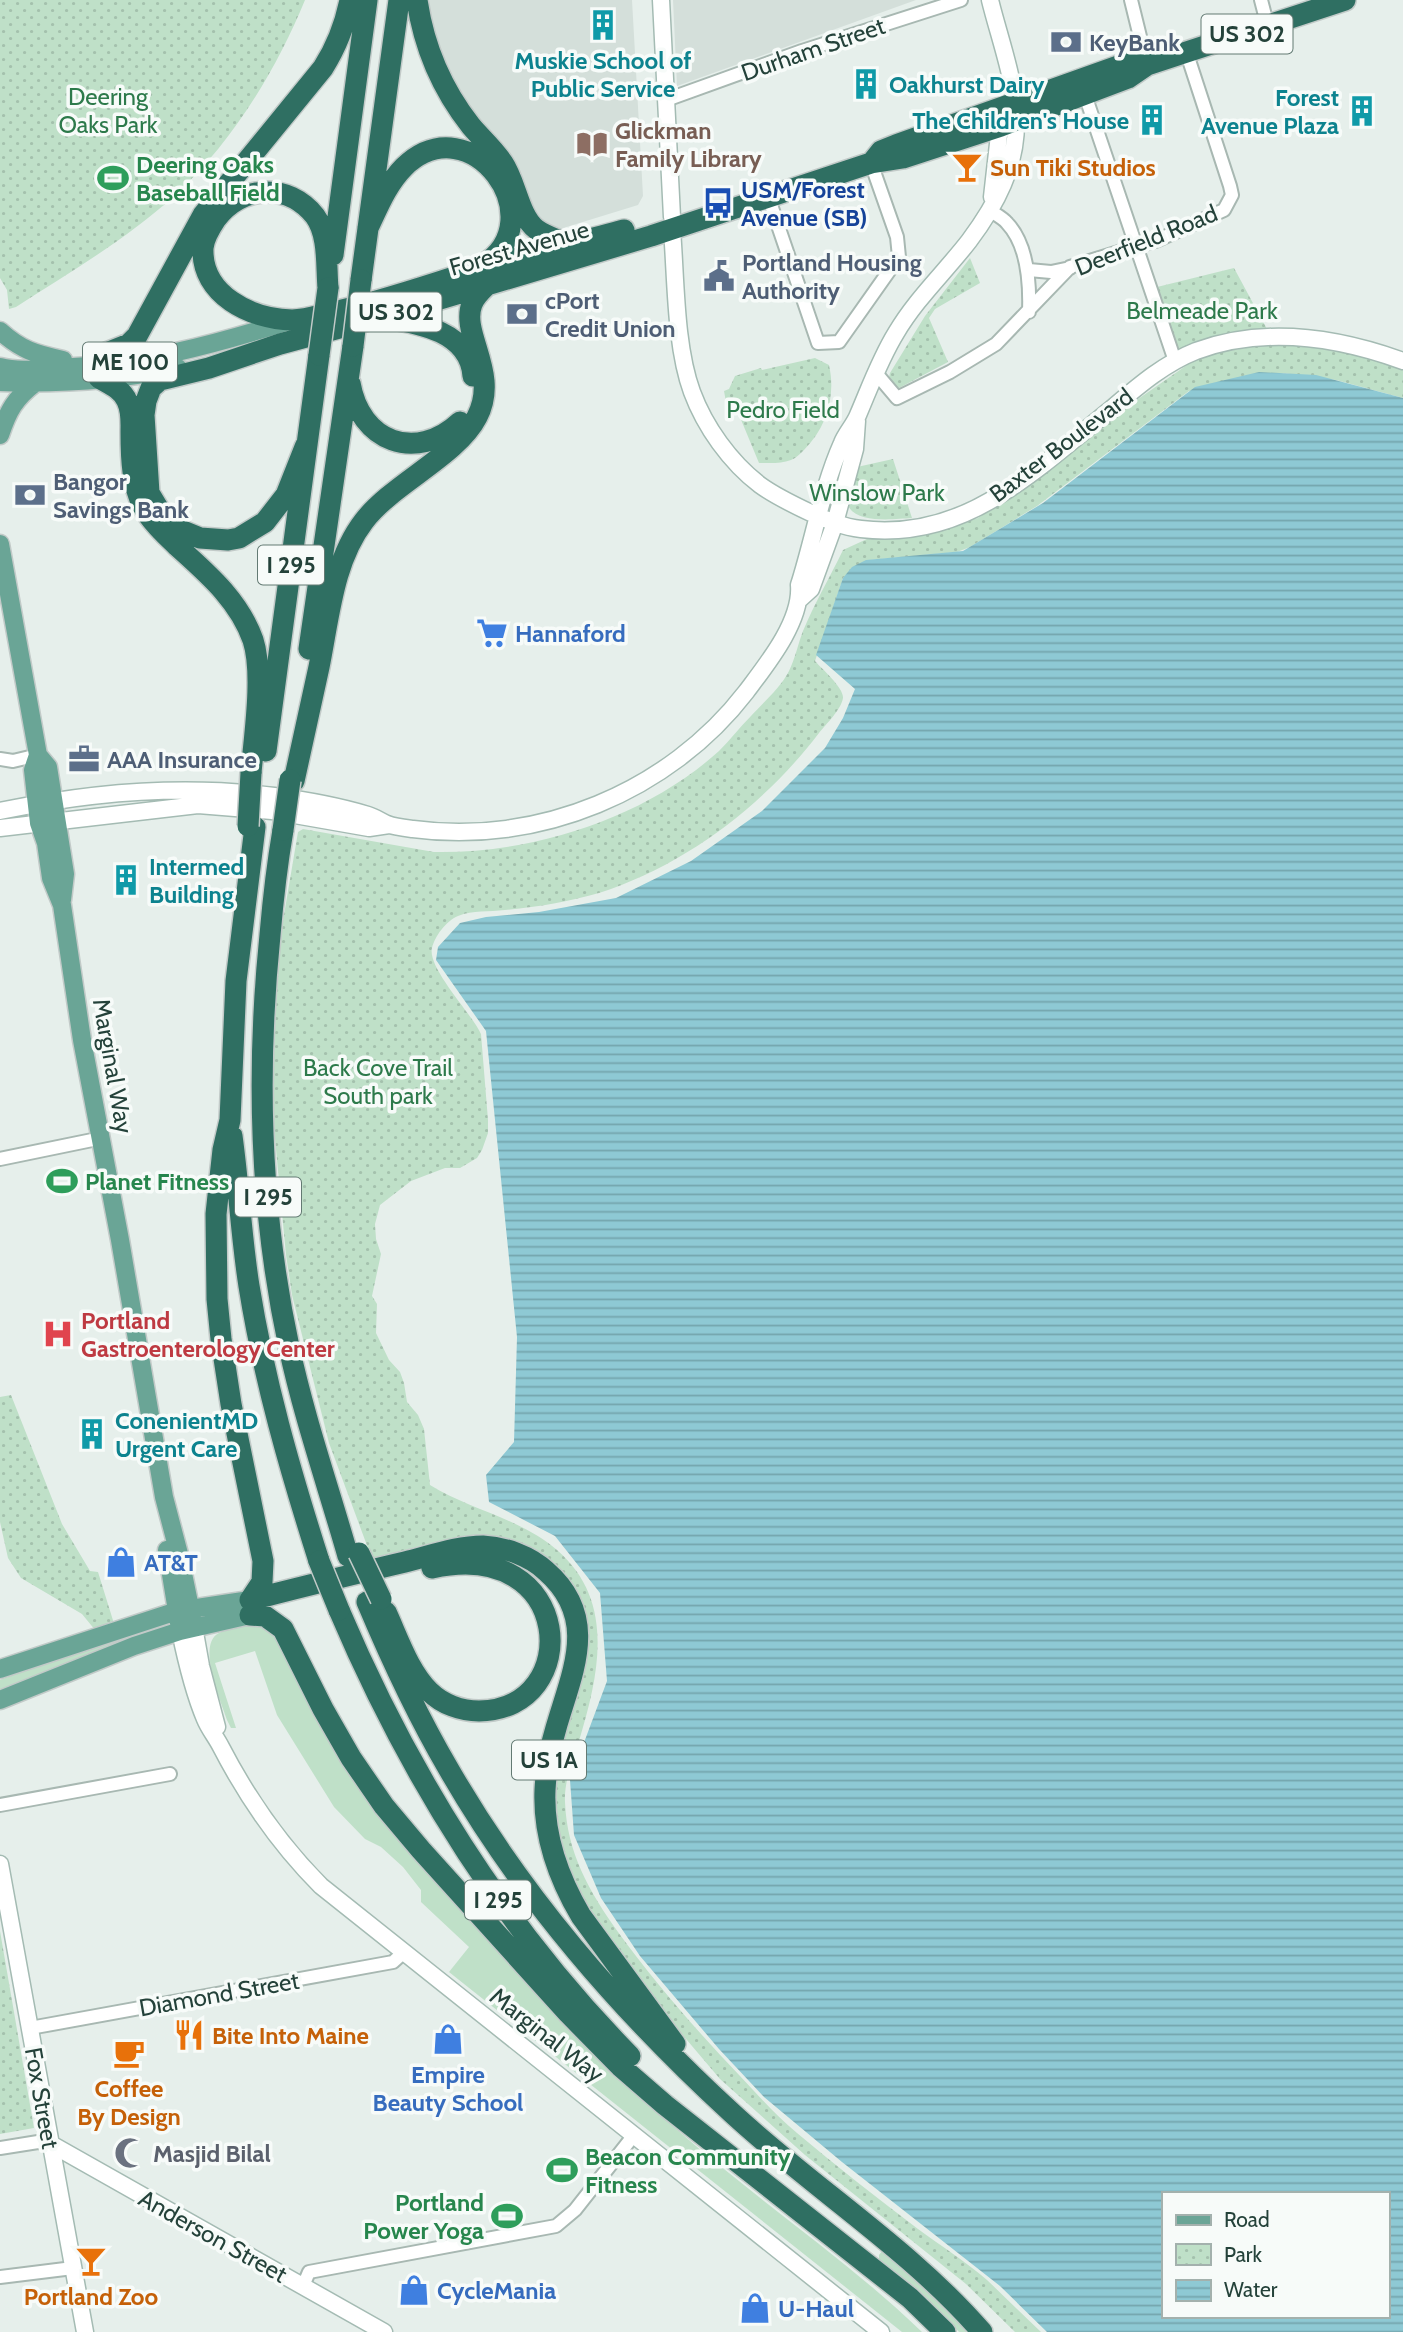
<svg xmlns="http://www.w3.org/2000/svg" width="1403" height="2332" font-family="Cabin,sans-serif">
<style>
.built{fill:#d4dfda}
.grass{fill:#bfe0c8}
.park{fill:url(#park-dots)}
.water{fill:url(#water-rules);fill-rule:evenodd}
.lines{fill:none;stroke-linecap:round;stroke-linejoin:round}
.street-casing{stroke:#a8b8b2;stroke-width:16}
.secondary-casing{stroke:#a4bbb3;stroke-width:19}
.primary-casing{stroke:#c2cac8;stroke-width:21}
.highway-casing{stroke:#c2cac8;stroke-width:24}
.street{stroke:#fff;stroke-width:12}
.secondary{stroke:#fff;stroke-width:16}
.primary{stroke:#6aa596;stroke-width:18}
.highway{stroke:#2f6f62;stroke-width:21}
.highway-bridge-casing{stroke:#c2cac8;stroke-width:24;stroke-linecap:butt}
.highway-bridge{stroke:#2f6f62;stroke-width:21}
.labels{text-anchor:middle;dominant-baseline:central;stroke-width:7;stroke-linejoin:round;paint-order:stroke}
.shield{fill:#f7fbf9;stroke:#637a73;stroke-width:2}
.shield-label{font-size:23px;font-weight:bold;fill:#24423a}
.service-label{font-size:24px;font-weight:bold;fill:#4e5e75;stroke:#f7fbf9;text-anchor:start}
.street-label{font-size:24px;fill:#24423a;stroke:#f7fbf9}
.culture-label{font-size:24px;font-weight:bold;fill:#0d838f;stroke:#f7fbf9;text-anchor:start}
.park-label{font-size:24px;fill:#2d7a4b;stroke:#f7fbf9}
.education-label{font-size:24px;font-weight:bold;fill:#785e54;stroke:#f7fbf9;text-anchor:start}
.leisure-label{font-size:24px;font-weight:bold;fill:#27864d;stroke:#f7fbf9;text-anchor:start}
.food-label{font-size:24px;font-weight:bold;fill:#c56008;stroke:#f7fbf9;text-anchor:start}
.transit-label{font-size:24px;font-weight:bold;fill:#164399;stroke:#f7fbf9;text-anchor:start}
.shop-label{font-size:24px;font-weight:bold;fill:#366cbe;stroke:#f7fbf9;text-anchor:start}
.health-label{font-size:24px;font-weight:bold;fill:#be3a42;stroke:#f7fbf9;text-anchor:start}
.worship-label{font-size:24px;font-weight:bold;fill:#5b616d;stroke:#f7fbf9;text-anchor:start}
</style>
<defs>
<pattern id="park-dots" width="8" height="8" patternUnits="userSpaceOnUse" patternTransform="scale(1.75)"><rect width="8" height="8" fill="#bfe0c8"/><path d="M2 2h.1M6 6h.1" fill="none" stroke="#a4c1ad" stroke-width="1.8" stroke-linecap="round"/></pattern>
<pattern id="water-rules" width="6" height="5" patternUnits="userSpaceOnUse" patternTransform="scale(1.75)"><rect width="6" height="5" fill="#8ec9d4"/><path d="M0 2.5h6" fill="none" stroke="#74a5ad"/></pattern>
</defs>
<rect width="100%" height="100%" fill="#e6efeb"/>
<path class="built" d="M424,0H632L643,196L638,205L560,229L538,221L446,77Z
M673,0H916L677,86Z"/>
<path class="grass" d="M171,1621V1625L101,1649L23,1681L13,1689L0,1692V1680L141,1629Z
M256,1624L267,1627L278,1635L313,1711L620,2078C656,2111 691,2143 729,2173C794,2226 862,2274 922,2332H902L449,1972L469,1947L421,1902V1890L403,1867L381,1847L365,1839L334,1807L277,1715L255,1651L215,1663L236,1728H231L227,1720C221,1701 196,1644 219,1633C230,1627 244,1626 256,1624Z
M882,2251H886L974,2332H959L942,2314L879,2260V2255Z"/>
<path class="park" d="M0,0H305C276,71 231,144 174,196C127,239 70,272 16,307L9,309L7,290L0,278Z
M970,258L980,283L935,309L929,318L948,362L899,388L893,387L888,382L890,373L925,316Z
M1234,268L1267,329L1177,350L1153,288Z
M1263,345L1317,346L1403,367V398L1336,380L1283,373L1189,391L1037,506L970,547L957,552L870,560L843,578L815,661C822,669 844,688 843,698C841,710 826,724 819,733C764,805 686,865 599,893C568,902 537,907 505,910C489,912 473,910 458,916C446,921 435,936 432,948C427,968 472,1014 481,1034L488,1120V1133L482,1150L477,1158L460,1168H445L411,1181L380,1205L375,1224L376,1239L381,1254L372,1296L377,1304L376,1333L389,1360L400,1372L404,1383L407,1402L418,1415L424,1429L430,1485C470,1510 520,1518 557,1550C616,1601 599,1674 579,1741C573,1761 564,1780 565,1802C567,1853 589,1891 618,1932C655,1983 697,2031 740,2076C758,2095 776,2116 797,2133C836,2166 877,2198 918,2229C941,2246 965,2261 987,2280C1005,2297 1023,2315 1041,2332H1015L966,2284L805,2155L720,2079L664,2013L576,1895L555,1833L554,1770L587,1653L551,1562L535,1549L515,1542L482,1535L428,1544L372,1559L329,1443L292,1295L286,1255L272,1107L278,950L298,832L303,829L434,852C533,854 645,818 719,751C730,740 740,727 751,716C763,703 781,687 789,671C795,659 798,644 803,631C814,604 830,577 843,550L867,539L927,533L978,518L1037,477L1118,413L1200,356Z
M815,358L829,365C836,396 827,427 804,450C800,454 796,458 791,460C781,464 770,463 759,463L737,410L734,411L732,401L726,402L724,391L729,389L735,376L761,368L762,370Z
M893,459L912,518C894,519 858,524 848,506L857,467Z
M11,1395L62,1524L90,1571L98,1572L116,1630L100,1636L82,1614L21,1578L8,1558L0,1522V1397Z
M0,1931L34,2128L0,2134Z"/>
<path class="water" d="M1259,372L1316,375L1403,398V2332H1047L1000,2286L842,2162L764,2097L719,2049L640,1956L601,1898L574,1835L570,1780L607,1681L600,1593L555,1536L489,1502L486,1475L514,1442L517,1337L486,1031L436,960L438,947L460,923L486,917L539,912L616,898L691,861L762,811L825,748L843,718L855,689L816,655L843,578L852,567L866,560L963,551L1043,503L1195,387ZM1163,2194H1387V2316H1163Z"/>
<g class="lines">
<defs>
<path id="street" d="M1131,0L1147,65
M1261,0L1268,27
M1083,89L1175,361
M666,100L802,51L961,0
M768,196L818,343L839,342L899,257L897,237L871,163
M989,210C995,214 1003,218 1007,223C1028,245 1030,284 1029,312
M1029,270L1051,272L1070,268
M875,372L897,398L950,372L996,344L1070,267L1158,240L1224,210L1232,195L1230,186L1187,54
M0,759L13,761L38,755
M0,1159L102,1138
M0,1805L170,1774
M30,2028L393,1962L404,1952
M0,2148L38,2142L51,2144
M0,2277L73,2268
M303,2286L309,2272L556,2226L575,2210L634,2135"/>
<path id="secondary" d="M661,0L672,217
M992,197L999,135L1004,120
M672,230C676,279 675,346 692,392C705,427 730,462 760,485C775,496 794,505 811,513C827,520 843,527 861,529C911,535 959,521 1001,494C1040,470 1074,439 1110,410C1136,388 1163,364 1196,351C1264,326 1337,337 1403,361
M800,599L811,589L835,523L855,449L857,421
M0,811C90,792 182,784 274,796C305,800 338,806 368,815C375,817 380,821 387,824C395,827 405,828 413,829C538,846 669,792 746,692C767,664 802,621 799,585C814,538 822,488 842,443C846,433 854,425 858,415C870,387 880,359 896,333C916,299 945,272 969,241C996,205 1017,166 1016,120C1016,82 999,37 990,0
M0,828L198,805L272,811L369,828L389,825
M194,1627L201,1666L217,1727
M180,1631C186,1660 193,1691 205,1719C209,1729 216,1737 221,1747C248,1799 279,1844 321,1886L881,2332
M0,1864L85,2332
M51,2144L384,2332"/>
<path id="primary" d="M0,331C21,350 35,354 63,360
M0,367C19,372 39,369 59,368C138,365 213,345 289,321
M0,382C58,384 120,380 178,368
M0,435C8,411 15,398 35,383
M0,544L38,755L48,767L65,874L62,900
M38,755L33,770L39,823L46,843L51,878L62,905L82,1040L120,1240L164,1497L179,1554L194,1627
M167,1550L179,1623
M0,1669L177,1611L250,1600
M0,1700L134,1646L180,1631L250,1615"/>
<path id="highway" d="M417,0C424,48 441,88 471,126C481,138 494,149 503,163C516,182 519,216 536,229C545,236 559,240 570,245
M873,161L881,151L896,145L1124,64L1143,65
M368,228C378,207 387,184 404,167C471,102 556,220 483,265
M333,255L367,0
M361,280L399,0
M328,288C326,266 329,235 315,216C288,182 241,185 216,219C210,228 204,238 203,248C201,295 251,319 292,320C305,320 320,315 333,312C380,302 425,286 470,272C521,256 573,244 624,230
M385,318C419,323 470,332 473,376
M94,358L129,344L137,336L203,215L323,68C337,46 345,25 350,0
M99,378C109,384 122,389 127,401C132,411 131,422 131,432C131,459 132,487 145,510C153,524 166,535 177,546C207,573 239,600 253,640C264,674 254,737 251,773
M350,383C360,442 416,463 460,422
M305,447L286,495L265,522L239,538L228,540L200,538L178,529L161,513L149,493L144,415L146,401L151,388L160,380L209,368L280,344L380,317L651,236L871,163L903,158L1001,126L1128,78L1147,65L1345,0
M309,649L353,346
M266,751L319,355
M294,781C302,743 311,705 319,667C329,618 333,561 364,521C392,484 457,456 477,417C500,373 460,334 472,304C475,296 482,290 488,284
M283,830C277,865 273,900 270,935C256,1072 260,1212 289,1347C304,1417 328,1486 348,1556
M232,1136C239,1186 241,1236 249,1286C264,1380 290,1470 319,1561
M250,1600C302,1587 353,1574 405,1562C430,1556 457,1546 483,1546C505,1547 530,1556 546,1571C600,1618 572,1672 556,1728C550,1748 546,1770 545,1790C543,1836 558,1877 581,1916L675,2044
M250,1600L262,1582L263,1561L231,1404L221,1339L217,1299L216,1214L223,1150L230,1120L236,981L255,827
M367,1602C391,1659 417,1715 448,1768C523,1899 622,2012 732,2113C814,2189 909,2248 982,2332
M339,1610C409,1775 504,1928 630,2056
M386,1612C398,1638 409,1672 430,1692C442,1704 461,1711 479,1711C585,1710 575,1536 432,1568
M250,1615L265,1616L283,1629L323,1709L351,1758L384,1806L421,1850L568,2013L620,2066L665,2105L910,2298L945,2332"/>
</defs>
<use href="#street" class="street-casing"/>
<use href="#secondary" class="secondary-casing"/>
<use href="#primary" class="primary-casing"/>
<use href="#highway" class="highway-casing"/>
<use href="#street" class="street"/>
<use href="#secondary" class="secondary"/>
<use href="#primary" class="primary"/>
<use href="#highway" class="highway"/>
<defs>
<path id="highway-bridge" d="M353,346L361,280
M319,355L328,288
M248,826L251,773
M283,830L290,780
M359,1553L381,1599
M319,1561L339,1610"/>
</defs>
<use href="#highway-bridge" class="highway-bridge-casing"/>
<use href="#highway-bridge" class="highway-bridge"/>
</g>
<defs>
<symbol id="building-bare" viewBox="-9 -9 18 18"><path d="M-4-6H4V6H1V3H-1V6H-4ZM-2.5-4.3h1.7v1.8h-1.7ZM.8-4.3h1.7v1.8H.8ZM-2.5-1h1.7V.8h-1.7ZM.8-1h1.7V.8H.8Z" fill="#0f9aa8" stroke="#f7fbf9" stroke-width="2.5" paint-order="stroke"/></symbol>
<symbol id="bank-bare" viewBox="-9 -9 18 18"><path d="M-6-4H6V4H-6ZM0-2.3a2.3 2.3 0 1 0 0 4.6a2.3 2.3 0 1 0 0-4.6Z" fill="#5c6f8a" stroke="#f7fbf9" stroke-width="2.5" paint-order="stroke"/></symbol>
<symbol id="library-bare" viewBox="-9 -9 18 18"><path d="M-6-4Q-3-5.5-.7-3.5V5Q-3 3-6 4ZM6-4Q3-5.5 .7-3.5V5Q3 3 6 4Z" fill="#8d6e63" stroke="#f7fbf9" stroke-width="2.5" paint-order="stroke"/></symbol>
<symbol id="bar-bare" viewBox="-9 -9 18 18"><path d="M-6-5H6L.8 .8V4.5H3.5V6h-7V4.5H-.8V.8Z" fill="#e8710a" stroke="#f7fbf9" stroke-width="2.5" paint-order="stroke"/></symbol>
<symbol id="stadium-bare" viewBox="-9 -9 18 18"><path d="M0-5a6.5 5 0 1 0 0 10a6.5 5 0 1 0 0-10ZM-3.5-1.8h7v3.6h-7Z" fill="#2e9e5b" stroke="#f7fbf9" stroke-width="2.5" paint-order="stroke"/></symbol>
<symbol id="bus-bare" viewBox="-9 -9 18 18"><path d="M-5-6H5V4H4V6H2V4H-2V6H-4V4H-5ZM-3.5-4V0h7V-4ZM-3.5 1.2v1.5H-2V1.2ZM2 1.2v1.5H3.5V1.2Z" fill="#1a4fb4" stroke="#f7fbf9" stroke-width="2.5" paint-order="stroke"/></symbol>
<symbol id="civic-bare" viewBox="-9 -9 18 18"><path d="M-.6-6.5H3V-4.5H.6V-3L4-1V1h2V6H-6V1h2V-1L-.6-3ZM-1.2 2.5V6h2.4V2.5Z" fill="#5c6f8a" stroke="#f7fbf9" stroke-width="2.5" paint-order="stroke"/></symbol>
<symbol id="supermarket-bare" viewBox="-9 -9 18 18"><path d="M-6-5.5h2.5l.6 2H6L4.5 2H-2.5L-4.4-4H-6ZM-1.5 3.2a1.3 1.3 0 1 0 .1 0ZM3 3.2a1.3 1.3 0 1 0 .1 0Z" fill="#3f7fe0" stroke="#f7fbf9" stroke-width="2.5" paint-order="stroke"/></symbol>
<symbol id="office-bare" viewBox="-9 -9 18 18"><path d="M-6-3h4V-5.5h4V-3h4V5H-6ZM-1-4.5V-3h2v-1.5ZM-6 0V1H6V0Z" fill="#5c6f8a" stroke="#f7fbf9" stroke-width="2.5" paint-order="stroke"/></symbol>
<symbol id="hospital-bare" viewBox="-9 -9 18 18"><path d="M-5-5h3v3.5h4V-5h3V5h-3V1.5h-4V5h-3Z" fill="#e0444e" stroke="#f7fbf9" stroke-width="2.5" paint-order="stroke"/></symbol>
<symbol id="shop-bare" viewBox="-9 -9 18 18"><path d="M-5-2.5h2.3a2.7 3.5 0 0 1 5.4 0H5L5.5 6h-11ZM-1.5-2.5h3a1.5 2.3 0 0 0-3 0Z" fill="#3f7fe0" stroke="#f7fbf9" stroke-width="2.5" paint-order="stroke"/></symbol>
<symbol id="restaurant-bare" viewBox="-9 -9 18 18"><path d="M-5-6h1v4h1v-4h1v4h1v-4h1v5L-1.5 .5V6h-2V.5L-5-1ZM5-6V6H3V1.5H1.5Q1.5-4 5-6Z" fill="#e8710a" stroke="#f7fbf9" stroke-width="2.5" paint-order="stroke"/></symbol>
<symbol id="cafe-bare" viewBox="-9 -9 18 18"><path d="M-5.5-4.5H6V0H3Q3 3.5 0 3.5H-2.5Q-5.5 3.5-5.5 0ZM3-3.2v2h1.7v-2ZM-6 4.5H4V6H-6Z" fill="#e8710a" stroke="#f7fbf9" stroke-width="2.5" paint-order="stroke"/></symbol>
<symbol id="mosque-bare" viewBox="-9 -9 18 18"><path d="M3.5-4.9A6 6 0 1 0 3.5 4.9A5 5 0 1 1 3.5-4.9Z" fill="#6b7280" stroke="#f7fbf9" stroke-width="2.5" paint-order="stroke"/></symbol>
</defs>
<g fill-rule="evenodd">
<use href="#building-bare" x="581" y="3" width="44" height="44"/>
<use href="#bank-bare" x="1044" y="20" width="44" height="44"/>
<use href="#building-bare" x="844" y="62" width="44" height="44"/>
<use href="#building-bare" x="1340" y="89" width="44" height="44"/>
<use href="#building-bare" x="1130" y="98" width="44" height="44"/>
<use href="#library-bare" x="570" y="122" width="44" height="44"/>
<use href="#bar-bare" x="945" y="145" width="44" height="44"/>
<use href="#stadium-bare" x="91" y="156" width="44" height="44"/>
<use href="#bus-bare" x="696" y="181" width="44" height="44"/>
<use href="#civic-bare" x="697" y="254" width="44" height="44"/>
<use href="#bank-bare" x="500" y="292" width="44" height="44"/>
<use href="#bank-bare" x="8" y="473" width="44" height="44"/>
<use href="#supermarket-bare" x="470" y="611" width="44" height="44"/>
<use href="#office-bare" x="62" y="737" width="44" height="44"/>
<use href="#building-bare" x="104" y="858" width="44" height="44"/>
<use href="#stadium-bare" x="40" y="1159" width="44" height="44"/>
<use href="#hospital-bare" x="36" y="1312" width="44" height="44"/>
<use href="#building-bare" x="70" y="1412" width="44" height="44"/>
<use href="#shop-bare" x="99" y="1540" width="44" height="44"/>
<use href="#restaurant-bare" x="167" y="2013" width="44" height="44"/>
<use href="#shop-bare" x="426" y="2017" width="44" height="44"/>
<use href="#cafe-bare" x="107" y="2031" width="44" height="44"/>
<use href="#mosque-bare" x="108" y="2131" width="44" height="44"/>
<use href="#stadium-bare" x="540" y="2148" width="44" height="44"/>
<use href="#stadium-bare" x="485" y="2194" width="44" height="44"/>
<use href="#bar-bare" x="69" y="2239" width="44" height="44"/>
<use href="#shop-bare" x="392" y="2268" width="44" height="44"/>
<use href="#shop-bare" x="733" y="2286" width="44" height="44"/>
</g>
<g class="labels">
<g class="shield">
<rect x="1201.5" y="14.5" width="91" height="39" rx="5"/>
<rect x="350.5" y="292.5" width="91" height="39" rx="5"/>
<rect x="83" y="342.5" width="94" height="39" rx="5"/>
<rect x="258" y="545.5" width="66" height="39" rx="5"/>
<rect x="235" y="1177.5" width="66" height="39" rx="5"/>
<rect x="512" y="1740.5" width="74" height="39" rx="5"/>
<rect x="465" y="1880.5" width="66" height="39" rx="5"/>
</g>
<g class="shield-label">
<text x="1247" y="34">US 302</text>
<text x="396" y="312">US 302</text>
<text x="130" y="362">ME 100</text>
<text x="291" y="565">I 295</text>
<text x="268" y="1197">I 295</text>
<text x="549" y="1760">US 1A</text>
<text x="498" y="1900">I 295</text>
</g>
<g class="service-label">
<text x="1089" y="42">KeyBank</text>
<text x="742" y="262">Portland Housing<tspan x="742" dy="28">Authority</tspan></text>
<text x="545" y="300">cPort<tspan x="545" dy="28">Credit Union</tspan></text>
<text x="53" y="481">Bangor<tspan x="53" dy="28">Savings Bank</tspan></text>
<text x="107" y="759">AAA Insurance</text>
</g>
<g class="street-label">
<text transform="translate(813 49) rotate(-19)">Durham Street</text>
<text transform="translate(1146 240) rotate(-22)">Deerfield Road</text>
<text transform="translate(519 248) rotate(-16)">Forest Avenue</text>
<text transform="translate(1061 445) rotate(-37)">Baxter Boulevard</text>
<text transform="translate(113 1066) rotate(80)">Marginal Way</text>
<text transform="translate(219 1994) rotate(-10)">Diamond Street</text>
<text transform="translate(547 2035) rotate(38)">Marginal Way</text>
<text transform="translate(42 2098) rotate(80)">Fox Street</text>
<text transform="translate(213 2236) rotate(29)">Anderson Street</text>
</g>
<g class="culture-label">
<text x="603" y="60" text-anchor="middle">Muskie School of<tspan x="603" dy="28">Public Service</tspan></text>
<text x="889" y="84">Oakhurst Dairy</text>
<text x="1339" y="97" text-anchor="end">Forest<tspan x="1339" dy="28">Avenue Plaza</tspan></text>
<text x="1129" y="120" text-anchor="end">The Children's House</text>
<text x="149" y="866">Intermed<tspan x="149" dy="28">Building</tspan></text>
<text x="115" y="1420">ConenientMD<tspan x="115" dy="28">Urgent Care</tspan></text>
</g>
<g class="park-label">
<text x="108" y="96">Deering<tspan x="108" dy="28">Oaks Park</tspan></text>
<text x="1202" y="310">Belmeade Park</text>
<text x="783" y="409">Pedro Field</text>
<text x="877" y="492">Winslow Park</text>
<text x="378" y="1067">Back Cove Trail<tspan x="378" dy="28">South park</tspan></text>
</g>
<g class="education-label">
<text x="615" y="130">Glickman<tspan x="615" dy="28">Family Library</tspan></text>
</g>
<g class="leisure-label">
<text x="136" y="164">Deering Oaks<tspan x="136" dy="28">Baseball Field</tspan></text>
<text x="85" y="1181">Planet Fitness</text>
<text x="585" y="2156">Beacon Community<tspan x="585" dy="28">Fitness</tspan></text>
<text x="484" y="2202" text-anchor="end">Portland<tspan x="484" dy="28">Power Yoga</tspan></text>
</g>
<g class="food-label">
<text x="990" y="167">Sun Tiki Studios</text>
<text x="212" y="2035">Bite Into Maine</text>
<text x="129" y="2088" text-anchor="middle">Coffee<tspan x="129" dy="28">By Design</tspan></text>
<text x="91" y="2296" text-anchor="middle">Portland Zoo</text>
</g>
<g class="transit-label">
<text x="741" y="189">USM/Forest<tspan x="741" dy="28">Avenue (SB)</tspan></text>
</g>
<g class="shop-label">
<text x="515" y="633">Hannaford</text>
<text x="144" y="1562">AT&amp;T</text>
<text x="448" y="2074" text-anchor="middle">Empire<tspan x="448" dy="28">Beauty School</tspan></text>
<text x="437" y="2290">CycleMania</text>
<text x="778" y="2308">U-Haul</text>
</g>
<g class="health-label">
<text x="81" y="1320">Portland<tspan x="81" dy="28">Gastroenterology Center</tspan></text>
</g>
<g class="worship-label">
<text x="153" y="2153">Masjid Bilal</text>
</g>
</g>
<rect x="1162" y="2192" width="228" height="126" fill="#f7fbf9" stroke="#a3b1ad" stroke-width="2"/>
<rect x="1176" y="2215" width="35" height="10" fill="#6aa596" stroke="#a3b1ad" stroke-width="2"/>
<text x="1224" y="2227" font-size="21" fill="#24423a">Road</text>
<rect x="1176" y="2244" width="35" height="21" fill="url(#park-dots)" stroke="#a3b1ad" stroke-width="2"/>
<text x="1224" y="2262" font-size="21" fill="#24423a">Park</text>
<rect x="1176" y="2280" width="35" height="21" fill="url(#water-rules)" stroke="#a3b1ad" stroke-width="2"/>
<text x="1224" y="2297" font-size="21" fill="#24423a">Water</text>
</svg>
